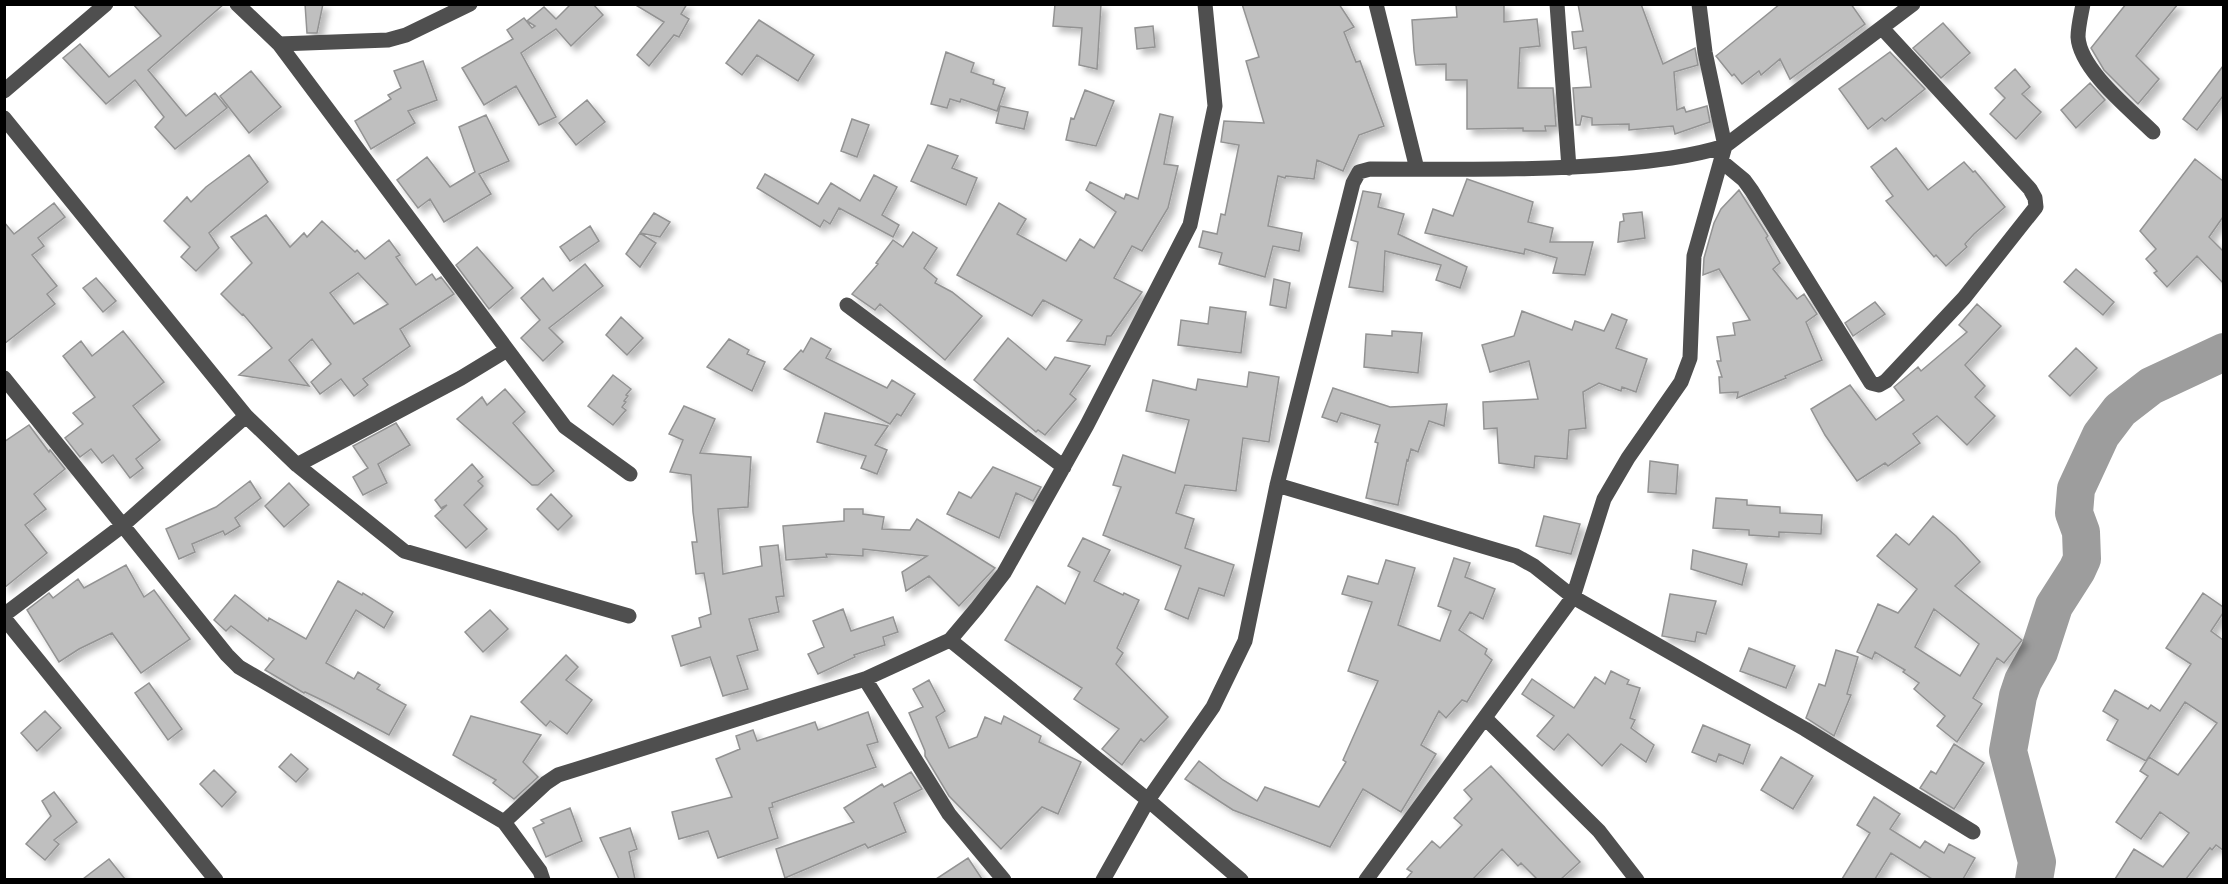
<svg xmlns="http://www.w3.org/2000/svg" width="2228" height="884" font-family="Barlow,sans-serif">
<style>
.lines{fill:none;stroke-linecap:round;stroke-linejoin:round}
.river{stroke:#9d9d9d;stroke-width:38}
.building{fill:#bfbfbf;stroke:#939393;stroke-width:1.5;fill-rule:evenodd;filter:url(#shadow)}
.minor{stroke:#4f4f4f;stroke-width:15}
</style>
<defs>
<filter id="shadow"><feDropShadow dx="5.5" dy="5.5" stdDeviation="3" flood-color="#0004"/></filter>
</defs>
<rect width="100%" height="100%" fill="#fff"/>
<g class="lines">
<path class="river" d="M2034,880L2037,862L2008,751L2018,696L2023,681L2039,652L2054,606L2077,570L2082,559L2081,532L2074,513L2076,489L2101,435L2120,410L2151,386L2224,352"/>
</g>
<path class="building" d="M133,4H224L148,70L186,116L215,93L227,108L175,149L155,127L164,117L135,80L106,104L63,58L80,44L109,77L161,36Z
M305,4H323L317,33H307Z
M571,4H593L603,15L571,46L556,29L521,53L556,117L539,125L516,86L484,105L462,68L513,39L507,30L524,18L532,28L535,26L527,21L544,7L556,19Z
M634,4H687L681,14L689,19L679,37L674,35L649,66L637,55L664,22Z
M1055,4H1101L1097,69L1079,65L1082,28L1053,26Z
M1242,4H1339L1354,27L1344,32L1356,62L1360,61L1384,126L1359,135L1343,171L1317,160L1314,179L1286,176L1285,178L1278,176L1268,226L1302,233L1299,251L1273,246L1265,277L1219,264L1222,253L1199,247L1203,231L1217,234L1221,214L1225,215L1239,145L1221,142L1224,121L1264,123L1246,61L1259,57Z
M1456,4H1504V22L1537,19L1540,46L1520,48L1518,88H1553L1556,126H1545L1546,131H1523V128L1467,129V80H1446V64L1416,65L1414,51L1412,20L1457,17Z
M1578,4H1641L1663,64L1695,48L1698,65L1674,72L1677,110L1684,107L1686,112L1707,106L1710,122L1675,134L1673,126L1629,130V124L1592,125V118L1582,116L1580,125H1576L1573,88L1591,87L1586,47L1574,49L1572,32L1583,31Z
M1780,4H1851L1865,24L1790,79L1780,59L1761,75L1759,71L1742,84L1734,74L1732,76L1716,56Z
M2126,4H2178L2136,56L2159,79L2138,104L2104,70L2091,48Z
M759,20L814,55L798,81L757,55L742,75L726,63Z
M1943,23L1970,53L1941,78L1913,48Z
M1153,26L1155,47L1137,49L1135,28Z
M946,52L974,63L971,72L994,80L993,84L1005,88L997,111L961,99L960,102L950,99L947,108L931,104Z
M1890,52L1925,89L1885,121L1882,118L1868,129L1839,89Z
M423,61L437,100L408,111L415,123L371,149L355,121L391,99L388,95L401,88L394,71Z
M2223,66V96L2197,130L2183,119Z
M2015,69L2030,87L2022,94L2041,112L2016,139L1990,114L2005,98L1995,88Z
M251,71L281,107L249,133L220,96Z
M2090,83L2105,100L2076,128L2061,110Z
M1085,90L1114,101L1096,146L1066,140L1071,118L1074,119Z
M587,100L605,122L576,145L559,123Z
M1000,106L1028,112L1024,129L996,123Z
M1160,114L1173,117L1164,164L1178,166L1168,208L1142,251L1132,246L1114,278L1142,292L1111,336H1107L1105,345L1067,341L1082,320L1043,300L1032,316L957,275L999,203L1026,219L1017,234L1066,261L1080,239L1094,248L1116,212L1086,190L1090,182L1124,199L1126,194L1138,199Z
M486,115L509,161L479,174L491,194L444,222L430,199L418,208L397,180L427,157L450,187L475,172L459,127Z
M852,119L869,125L857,157L841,151Z
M928,145L958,156L952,168L977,178L966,205L911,181Z
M1896,148L1928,190L1964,162L1973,172L1975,171L2005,207L1974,234L1965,244L1967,247L1946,266L1936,255L1934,257L1886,201L1893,196L1871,167Z
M249,155L268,182L209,233L219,248L196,271L181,257L190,247L164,221L187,197L191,202L206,187Z
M2195,159L2223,181V217L2209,237L2223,251V283L2197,256L2167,287L2154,273L2157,271L2146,259L2156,249L2140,231Z
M765,174L818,204L831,183L860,201L874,175L897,187L882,215L899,225L893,237L839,208L830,224L824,220L820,227L757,188Z
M1467,179L1533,202L1528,222L1553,228L1550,242H1593L1585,275L1553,273L1557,258L1525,249L1524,254L1425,233L1433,209L1453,216Z
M1739,190L1768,236L1766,238L1780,263L1773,269L1797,299L1804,294L1817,314L1806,322L1822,360L1785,376L1786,378L1737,398L1738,392L1720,393L1719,377H1722L1717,361H1721L1717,337L1735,335L1733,323L1750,320L1719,269L1703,275L1704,258L1714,223L1721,209Z
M1363,191L1381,194L1378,207L1404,214L1398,234L1467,267L1460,288L1436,280L1441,265L1385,251L1383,292L1349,287L1358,242L1351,240Z
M54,203L65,217L38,238L44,246L32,255L57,286L47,294L55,304L4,344V222L14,234Z
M1642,212L1645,238L1618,242L1620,222L1624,221L1623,214Z
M654,213L670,222L660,237L640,233Z
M266,215L290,247L304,233L307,237L322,221L355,252L357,250L365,259L389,240L400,255L396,257L416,285L432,274L436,280L441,277L454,294L400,329L410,346L363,379L368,385L354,396L341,379L320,394L311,382L331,364L312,339L289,360L309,386L239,375L272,348L243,314L242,315L221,294L252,263L231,237ZM358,273L388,304L354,324L330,293Z
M590,226L599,241L570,261L560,247Z
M913,232L937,248L924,268L937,279L935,283L952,292L982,316L945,360L880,304L875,310L852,294L878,264L876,263L893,240L903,247Z
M640,233L656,243L640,267L626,254Z
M477,247L513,288L489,309L456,265Z
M585,264L603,286L549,328L563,342L543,361L521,338L540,320L521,298L543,278L553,291Z
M2076,269L2114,302L2103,315L2064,282Z
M96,278L116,301L103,312L83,288Z
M1274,279L1290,283L1286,308L1270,305Z
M1875,302L1885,314L1853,336L1845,323Z
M1977,304L2001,326L1965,365L1985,386L1975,397L1995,416L1967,445L1937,416L1913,434L1920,443L1888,466L1885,463L1857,481L1825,435L1811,409L1850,385L1876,420L1904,400L1894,387L1918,367L1921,371L1967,332L1959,325Z
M1210,307L1246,312L1241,353L1178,345L1181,320L1208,324Z
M1522,311L1572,330L1575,321L1604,331L1612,314L1627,320L1616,348L1647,359L1636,392L1622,387L1621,391L1599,383L1583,392L1586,428L1569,430L1567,459L1535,456L1534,468L1499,463L1497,428L1484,429L1483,402L1538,399L1529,361L1490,372L1482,345L1514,336Z
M621,317L643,338L627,355L606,335Z
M123,331L164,382L133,406L160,440L136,459L143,468L130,478L113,455L102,463L91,449L80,457L65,438L83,424L73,413L95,397L63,356L81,341L92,356Z
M1392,331L1422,333L1418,373L1364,367L1366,334L1392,336Z
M811,338L831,349L826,358L887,388L892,380L915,394L901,416L897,414L890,424L784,369L801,350L803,352Z
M1008,338L1046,370L1055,357L1090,366L1070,394L1076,399L1045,435L1038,430L1036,432L974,380Z
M729,339L749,350L747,354L765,362L752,391L707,367Z
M2076,348L2097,368L2070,396L2049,376Z
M1249,372L1279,377L1269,442L1243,438L1236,491L1185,485L1176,513L1194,519L1185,548L1234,565L1224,596L1199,588L1188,619L1165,609L1181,566L1103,535L1121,487L1113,485L1123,455L1175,473L1189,420L1146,411L1153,380L1196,390L1198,379L1247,387Z
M613,375L631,389L626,395L628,396L624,401L626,402L622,407L626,410L613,425L588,406Z
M1333,388L1390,407L1447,404L1444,426L1429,421L1418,452L1411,449L1408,461L1407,460L1398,505L1366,498L1378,443L1375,442L1380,425L1341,413L1337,422L1322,417Z
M505,389L525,412L513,423L554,471L538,485H532L457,419L482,397L487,405Z
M684,406L715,419L700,453L751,457L748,507L718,509L723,574L762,566L760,547L778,545L784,596L776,597L779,612L749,619L758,650L737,656L748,689L723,696L710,657L681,666L672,636L701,627L699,618L711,614L704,573L696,574L692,542H697L693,512L691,475L670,472L683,440L669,434Z
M825,413L888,426L875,445L887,450L877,474L861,468L866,456L817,442Z
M396,423L410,445L378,464L387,483L363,495L353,477L368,468L353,446Z
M29,425L49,452L50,450L65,469L34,494L46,509L25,525L47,553L4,588V442Z
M1650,461L1678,465L1676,494L1648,492Z
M472,464L483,477L478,481L483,486L464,505L487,529L466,548L435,516L447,505L441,508L435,500Z
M993,467L1041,487L1033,501L1016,493L999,538L947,514L959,492L971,498Z
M250,481L261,498L235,518L240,526L225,535L223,531L192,544L195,552L179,559L166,529L216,507Z
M289,483L309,505L284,527L265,506Z
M551,494L572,516L558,530L537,509Z
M1716,498L1747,500V505L1780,507V513L1822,515L1821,534L1779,532V537L1749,535V530L1713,528Z
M844,509H863V514L884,517L882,529L910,530L917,519L995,568L959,606L929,576L906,591L902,572L927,556L863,549V556L826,554L827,557L786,560L783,526L844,521Z
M1544,516L1580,524L1571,554L1536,546Z
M1933,516L1956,536L1980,562L1955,586L2022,640L2004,663L1997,658L1973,698L1982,704L1957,742L1937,726L1945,716L1914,689L1919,683L1903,672L1905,670L1875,652L1872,659L1857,652L1878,604L1898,613L1917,589L1877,556L1896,534L1909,545ZM1934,609L1979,644L1960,676L1915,647Z
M1083,538L1110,550L1094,581L1123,595L1124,593L1139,600L1117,648L1123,653L1116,664L1168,717L1144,742L1141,739L1122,765L1102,749L1119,729L1074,699L1082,688L1005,640L1037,586L1065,604L1080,572L1068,566Z
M1693,550L1747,564L1742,585L1691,569Z
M1454,558L1470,563L1465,577L1495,589L1483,619L1470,612L1459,630L1487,649L1485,654L1492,660L1467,702L1462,700L1446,718L1439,711L1421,745L1436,754L1401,812L1363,789L1330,847L1233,810L1185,779L1199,761L1223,780L1257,801L1265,787L1319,807L1346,762L1343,760L1378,681L1348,671L1372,602L1342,594L1348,576L1378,584L1386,560L1415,568L1398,625L1440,641L1451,611L1438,606Z
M126,565L144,597L154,590L190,639L141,673L112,633L79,649L59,662L27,610L49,593L53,598L78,579L84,588Z
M338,581L362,595L363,593L393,612L384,628L356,610L326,663L354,679L358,672L380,685L377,689L406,705L389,735L330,704L305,692L304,693L265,670L274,659L231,626L226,631L214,620L235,595L268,621L269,618L306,639Z
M2203,593L2223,607V613L2211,631L2223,640V850L2216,845L2212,850L2210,848L2186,879H2115L2134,849L2163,867L2189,833L2160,812L2141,839L2116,822L2148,776L2140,771L2149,757L2178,775L2217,723L2185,702L2146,761L2107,740L2118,720L2103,711L2115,690L2148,709L2151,705L2160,711L2191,664L2166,648Z
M1670,594L1716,601L1706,634L1697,632L1695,642L1662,636Z
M843,609L851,631L893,617L898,632L883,637L885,645L854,655L855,657L818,674L808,654L824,647L813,621Z
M490,610L508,629L483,652L465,632Z
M1749,648L1795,666L1786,688L1740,671Z
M1836,650L1858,657L1847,694L1851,695L1834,736L1806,718L1819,684L1825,686Z
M566,655L578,667L566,680L592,700L567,734L550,721L546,726L521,702Z
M1611,671L1629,680L1627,684L1640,688L1630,718L1635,720L1631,728L1654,745L1646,762L1621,744L1602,766L1568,734L1554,750L1537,736L1554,716L1522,694L1532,679L1574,708L1595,677L1605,684Z
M929,680L945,711L936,717L949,748L977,737L985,717L1001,724L1004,716L1041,736L1039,742L1081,762L1058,814L1042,807L1001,849L949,796L925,756V751L909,713L923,707L913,689Z
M149,683L182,729L168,740L135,693Z
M45,711L61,728L37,751L21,733Z
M868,712L878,742L867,745L876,767L772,803L773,807L769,808L778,838L718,858L708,831L679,839L672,812L732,797L716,759L740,749L736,736L753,730L757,741L815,722L818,730Z
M471,716L541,735L523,762L538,777L514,799L493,783L496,780L453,755Z
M1703,725L1750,745L1743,764L1719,754L1716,762L1692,752Z
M1954,744L1984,763L1954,809L1920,788L1931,771L1936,774Z
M291,754L308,769L296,782L279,767Z
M1781,757L1813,776L1793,809L1761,790Z
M1491,766L1580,862L1561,879H1537L1521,863L1518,866L1502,849L1473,879H1406L1412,872L1407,869L1432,841L1440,848L1462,825L1454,818L1472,799L1464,790Z
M214,770L236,792L222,807L200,784Z
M911,772L922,789L894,803L906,832L868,848L865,844L785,878L776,849L854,822L844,808L882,784L884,787Z
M54,792L77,822L54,840L59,844L45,860L26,844L51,816L42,801Z
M1874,797L1900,814L1890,829L1920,848L1925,841L1944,853L1949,844L1975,858L1963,879H1932L1891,853L1875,879H1842L1870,833L1857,825Z
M570,808L582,841L546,857L533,828L544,823L541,820Z
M630,828L637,849L629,852L635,879H619L600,838Z
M968,858L982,879H936Z
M109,859L125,879H83Z"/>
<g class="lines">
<path class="minor" d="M237,4L279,44L565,427L630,474
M1376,4L1417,169
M1557,4L1569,168
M2083,4C2081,15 2078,27 2078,37C2080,70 2131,110 2153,132
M279,44L388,40L406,35L470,4
M4,91L106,4
M4,118L246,416L297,465L404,551L629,616
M1721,161L1744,180L1752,191L1871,383L1879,385L1886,381L1964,298L2036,207L2035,198L2030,189L1882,28
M847,305L1064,467
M4,378L227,655L239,667L504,822L546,783L558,775L865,679L950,640L977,608L1004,573L1087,425L1190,225L1215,106L1205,4
M297,465L461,378L507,350
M1277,485L1516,556L1534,566L1573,597L1805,729L1973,832
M4,615L122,526L246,416
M4,618L216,880
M950,640L1148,800L1241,880
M865,679L949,814L1004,880
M1485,718L1599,831L1637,880
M504,822L540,871L543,880
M1103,880L1148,800L1213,707L1245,641L1277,485L1353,183L1359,172L1370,169C1453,169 1535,171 1617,164C1653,161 1690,157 1725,146L1913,4
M1366,880L1573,597L1604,499L1628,458L1681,382L1690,358L1694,256L1725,146L1705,52L1699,4"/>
</g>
<rect width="2228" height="884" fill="none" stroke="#000000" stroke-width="12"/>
</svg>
